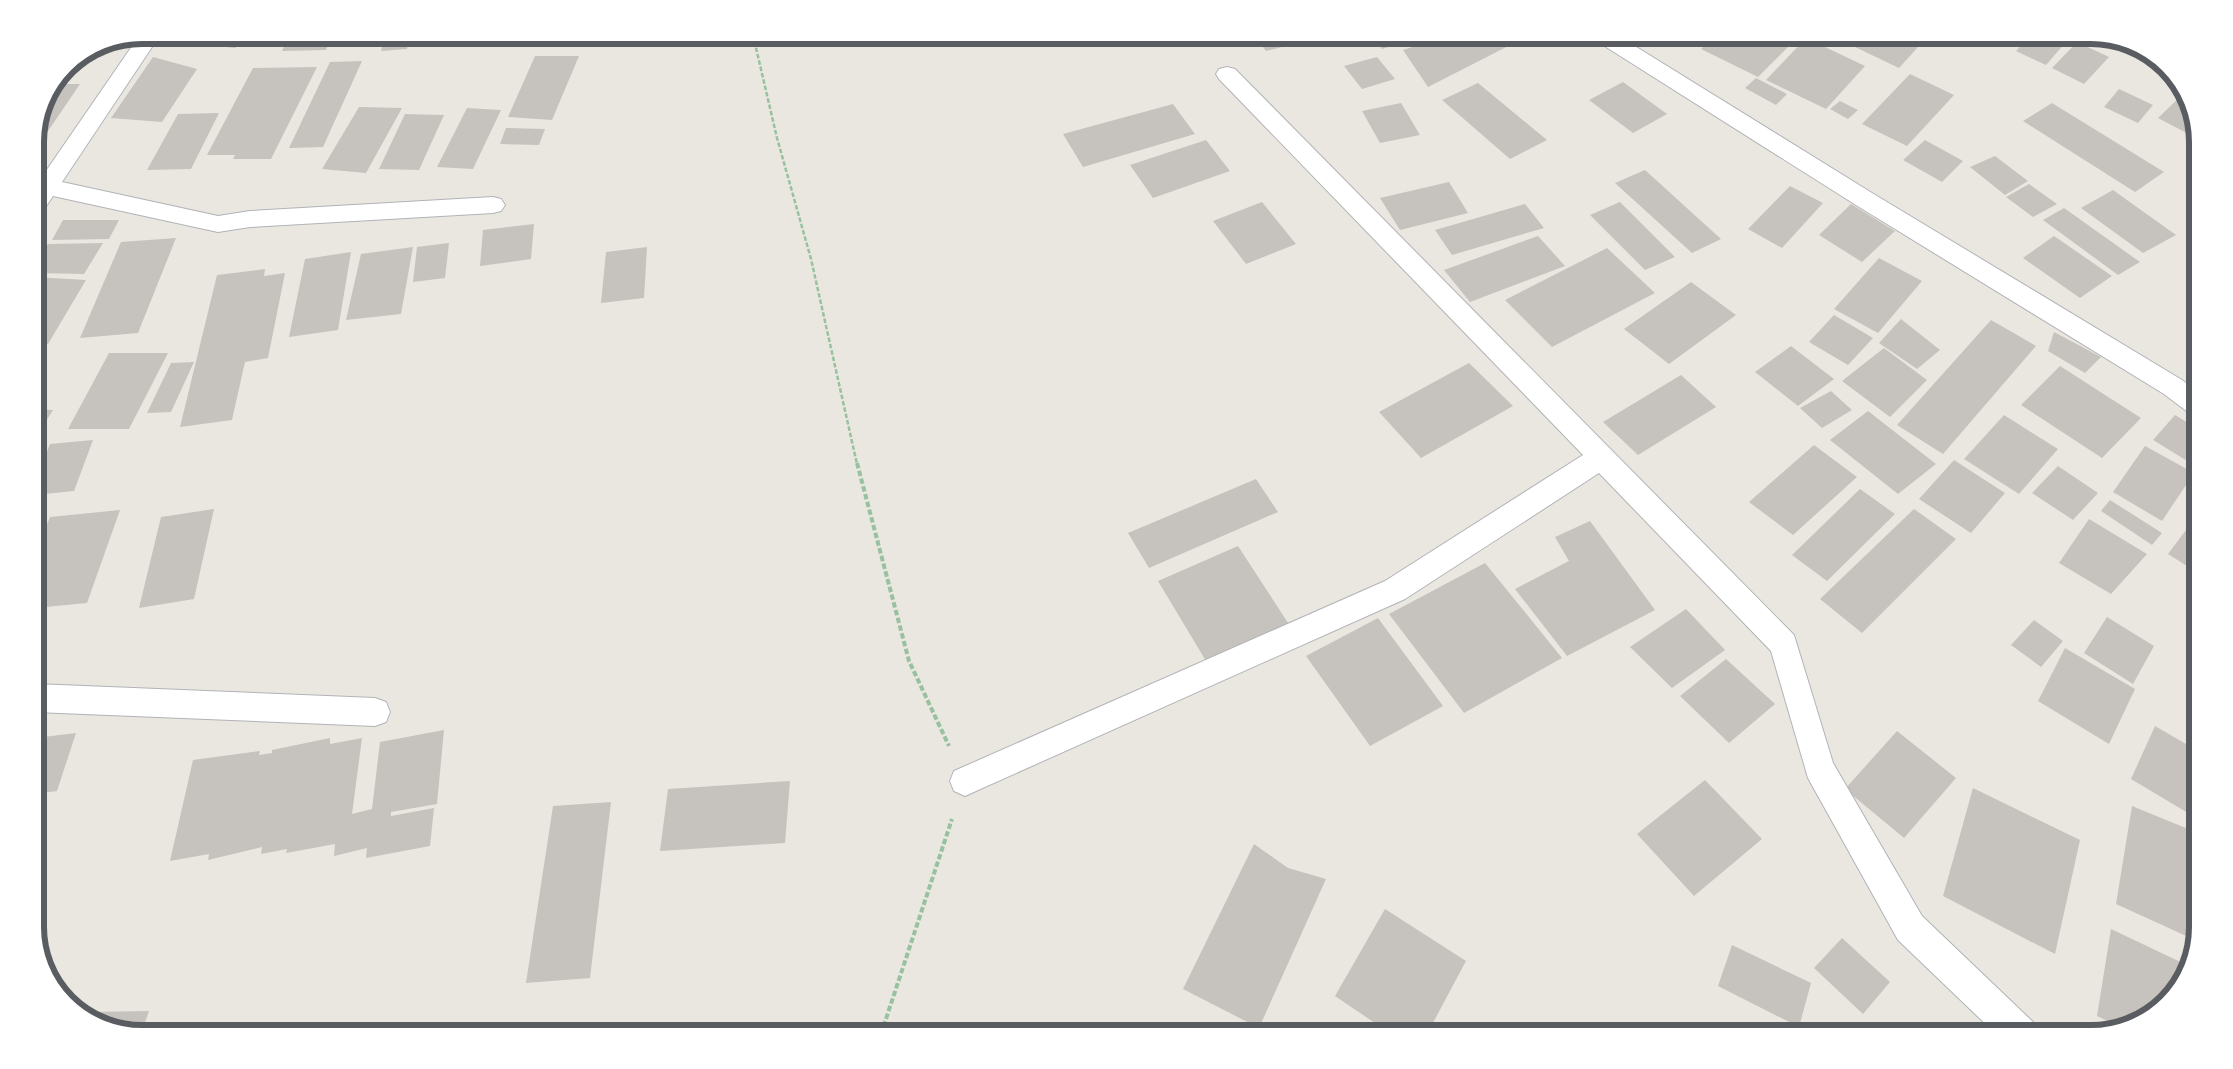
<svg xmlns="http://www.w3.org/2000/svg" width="2233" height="1069" font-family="Roboto,sans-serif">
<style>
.building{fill:#c6c2bd}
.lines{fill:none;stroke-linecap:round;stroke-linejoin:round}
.minor-casing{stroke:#b1b3b7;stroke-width:2}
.path-far1{stroke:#98c1a0;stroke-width:2.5;stroke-dasharray:4.5 2;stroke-linecap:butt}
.path{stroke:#98c1a0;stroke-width:4;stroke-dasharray:5.5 2.5;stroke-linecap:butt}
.minor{fill:#fff;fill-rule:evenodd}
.rim{fill:none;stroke:#595c60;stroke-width:6}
</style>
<rect width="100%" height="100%" fill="#eae7e0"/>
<path class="building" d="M173,35H247L235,48L168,41Z
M289,35H332L326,50L282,51Z
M339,35H372L369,42L335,44Z
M385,35H410L407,49L381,51Z
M910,35H952V36L916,45Z
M1254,35H1325L1326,36L1266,51Z
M1370,35H1414L1417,39L1382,49Z
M1448,35H1521L1524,38L1428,87L1403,50Z
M1663,35H1695L1682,46L1662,36Z
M1716,35H1800L1758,77L1701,49Z
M1830,35H1929L1899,68Z
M2031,35H2072L2046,65L2016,51Z
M1806,38L1865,66L1826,109L1766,80Z
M2077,42L2109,57L2084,84L2052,68Z
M100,45L71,76H59L67,66Z
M535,56H579L552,120L508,117Z
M153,57L197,69L162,122L111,118Z
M1377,57L1395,79L1362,89L1344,66Z
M362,61L323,147L289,148L330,62Z
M317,67L271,159H233L235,155H207L253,68Z
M1910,74L1954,95L1907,146L1862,124Z
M1756,78L1787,94L1776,105L1745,88Z
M1623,82L1667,114L1633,133L1589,100Z
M1478,83L1547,140L1510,159L1442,100Z
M54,84H80L42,140H35L46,95Z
M2119,89L2153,105L2138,123L2104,107Z
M2184,93L2198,135L2196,138L2158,118Z
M1840,101L1858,110L1848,119L1830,109Z
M1401,103L1420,135L1380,143L1362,111Z
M2052,103L2164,172L2135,192L2023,121Z
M1173,104L1195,134L1083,167L1063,134Z
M359,107L402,108L366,173L322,169Z
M467,108L501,110L473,169L437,167Z
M219,113L191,169L147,170L178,114Z
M405,114L444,115L419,170L379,169Z
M506,128L545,129L539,145L500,144Z
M1206,140L1230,171L1153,198L1130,165Z
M1925,140L1963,161L1942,182L1903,160Z
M1995,156L2028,181L2005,195L1970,167Z
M1645,170L1721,239L1692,253L1615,183Z
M1449,182L1468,213L1400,230L1380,198Z
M2029,184L2057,204L2033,217L2006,197Z
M1790,186L1823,203L1782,248L1748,229Z
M2113,190L2176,235L2143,253L2081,208Z
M1262,202L1296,244L1246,264L1213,221Z
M1620,202L1675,257L1645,270L1590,215Z
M1525,204L1544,228L1452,255L1435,230Z
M1851,204L1895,231L1862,262L1819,235Z
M2064,208L2140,262L2118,275L2043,220Z
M63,220H119L109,239L52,240Z
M534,224L531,259L480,266L483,230Z
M1538,236L1565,266L1470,302L1444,270Z
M2054,236L2112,276L2080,298L2023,258Z
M176,238L138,333L80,338L121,242Z
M103,243L84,274L35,273V263L48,244Z
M449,243L445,278L413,282L417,247Z
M413,247L401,314L346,320L361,254Z
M647,247L644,298L601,303L606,252Z
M1607,248L1655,293L1552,347L1505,300Z
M351,252L338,330L289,337L305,259Z
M1879,258L1922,281L1878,333L1834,309Z
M265,269L264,276L285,273L268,358L245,362L232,420L180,427L217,275Z
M35,277L86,280L48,344H35Z
M1691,282L1736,315L1669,364L1624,329Z
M1834,315L1873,338L1848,365L1809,342Z
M1901,319L1940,350L1917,369L1879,343Z
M1991,320L2036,346L1943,454L1897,425Z
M2054,332L2101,357L2085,373L2048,351Z
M1791,346L1834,379L1798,406L1755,372Z
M1884,348L1927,380L1890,417L1842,381Z
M109,353H168L129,429H68Z
M194,362L171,412L147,413L171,363Z
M1469,363L1513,406L1421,458L1379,412Z
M2060,366L2141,418L2102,458L2021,405Z
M1681,375L1716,407L1638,455L1603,422Z
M1831,391L1852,410L1822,428L1800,408Z
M35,409L53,410L41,429H35Z
M1868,411L1936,464L1898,494L1830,440Z
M2004,415L2058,449L2019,494L1964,459Z
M2175,415L2198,429L2197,467L2153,440Z
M93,440L74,491L35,495V483L50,444Z
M1814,445L1857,477L1793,535L1749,502Z
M2145,446L2194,473L2162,521L2113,492Z
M1954,460L2005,493L1971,533L1919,499Z
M2058,466L2098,493L2073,520L2032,493Z
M1256,479L1278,512L1149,568L1128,533Z
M1860,489L1895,514L1827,581L1792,555Z
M2110,500L2162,533L2152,545L2101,511Z
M214,509L194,599L139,608L161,517Z
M1914,509L1956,539L1862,633L1820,599Z
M120,510L87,603L35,608V554L50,517Z
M2198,514V573L2168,554Z
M2089,519L2147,554L2111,594L2059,563Z
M1590,521L1655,610L1567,656L1515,589L1569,561L1555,537Z
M1238,546L1288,623L1206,661L1158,581Z
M1485,563L1562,658L1464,713L1389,614Z
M1686,609L1725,650L1672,688L1630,647Z
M2107,617L2154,646L2133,684L2084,653Z
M1378,618L1443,706L1370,746L1306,656Z
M2034,620L2063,641L2041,667L2011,645Z
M2065,648L2135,689L2109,744L2038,701Z
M1726,659L1775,704L1729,743L1680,696Z
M2155,726L2198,751V819L2131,779Z
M444,730L437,804L391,812V816L434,808L430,846L366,858L367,848L334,856L335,844L286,853L287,849L261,854L262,847L208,860L209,854L170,861L193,760L260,751L259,755L272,753V750L330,738V744L362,738L352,814L372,809L380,742Z
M1897,731L1956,778L1904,838L1845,789Z
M76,733L57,791L35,794V738Z
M1705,780L1762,839L1694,896L1637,834Z
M790,781L785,843L660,851L668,789Z
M1973,788L2080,840L2055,954L1943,896Z
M611,802L590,978L526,983L553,806Z
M2132,806L2198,833V927L2195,940L2116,904Z
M1254,844L1288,868L1326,879L1259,1028L1183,989Z
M1385,909L1466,961L1427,1034H1391L1335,996Z
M2111,929L2189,966L2187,974L2150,1016L2118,1026L2097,1016Z
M1842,938L1890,982L1863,1014L1814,968Z
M1732,945L1811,983L1799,1027L1718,986Z
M149,1011L141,1034L95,1023L85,1015L87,1012Z"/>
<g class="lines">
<defs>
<path id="minor" d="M160,35L62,182L218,216L250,211L493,197L501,199L505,205L501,211L493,213L250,227L218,232L53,196L43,211L35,213V187L139,36Z
M1592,35H1617L1872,193L2182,380L2198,392V416L2189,413L2164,394L1856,205L1595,40Z
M1227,67L1235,69L1794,635L1833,763L1922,916L2033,1022L2038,1034H1996L1898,940L1808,778L1771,651L1599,473L1405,599L976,791L965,796L954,791L950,781L954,771L1385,581L1583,455L1219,79L1216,74L1219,69Z
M35,684L375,698L386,702L390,712L386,722L375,726L35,712Z"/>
</defs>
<use href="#minor" class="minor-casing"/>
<path class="path-far1" d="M753,35L777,138L811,259L857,464"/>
<path class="path" d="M857,463L909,661L949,746
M881,1034L952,819"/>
<use href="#minor" class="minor"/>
</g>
<path d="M0 0H2233V1069H0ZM142 44H2091A98 98 0 0 1 2189 142V927A98 98 0 0 1 2091 1025H142A98 98 0 0 1 44 927V142A98 98 0 0 1 142 44Z" fill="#fff" fill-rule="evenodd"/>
<path class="rim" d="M142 44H2091A98 98 0 0 1 2189 142V927A98 98 0 0 1 2091 1025H142A98 98 0 0 1 44 927V142A98 98 0 0 1 142 44Z"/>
</svg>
